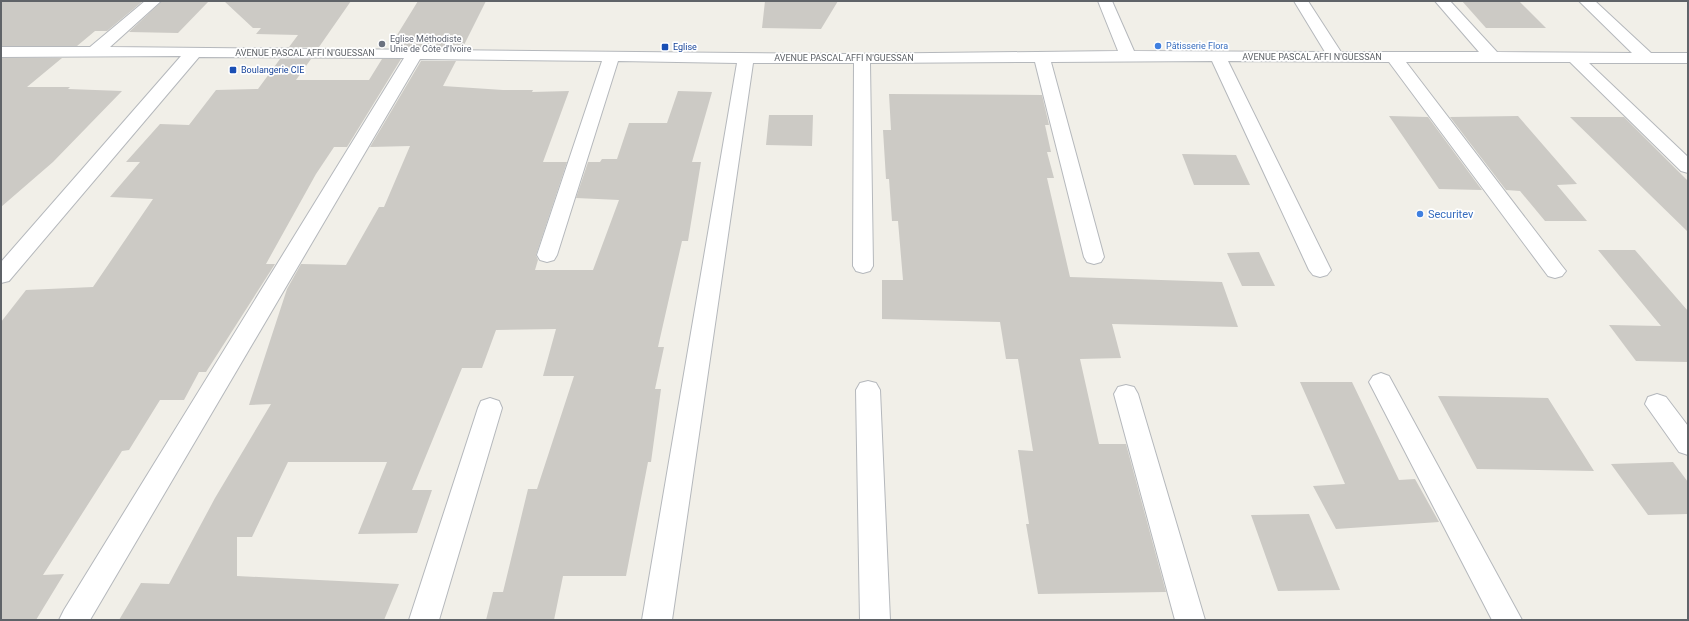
<svg xmlns="http://www.w3.org/2000/svg" width="1689" height="621" font-family="Roboto,sans-serif">
<style>
.building{fill:#cccac5}
.lines{fill:none;stroke-linecap:round;stroke-linejoin:round}
.minor-casing{stroke:#b5b8bc;stroke-width:2}
.minor{fill:#fff;fill-rule:evenodd}
.worship-dot{fill:#6b7280;stroke:#fff;stroke-width:1.5}
.shop-dot{fill:#3f7fe0;stroke:#fff;stroke-width:1.5}
.transit-dot{fill:#1a4fb4;stroke:#fff;stroke-width:1.5}
.labels{text-anchor:middle;dominant-baseline:central;stroke-width:3.5;stroke-linejoin:round;paint-order:stroke}
.far-worship-label{font-size:9px;fill:#5b616d;stroke:#fff;text-anchor:start}
.far-shop-label{font-size:9px;fill:#366cbe;stroke:#fff;text-anchor:start}
.far-transit-label{font-size:9px;fill:#164399;stroke:#fff;text-anchor:start}
.far-street-label{font-size:9px;fill:#5f6368;stroke:#fff}
.shop-label{font-size:11px;fill:#366cbe;stroke:#fff;text-anchor:start}
</style>
<rect width="100%" height="100%" fill="#f1efe8"/>
<path class="building" d="M1,1H143L107,31H95L77,46H1Z
M162,1H209L178,33L129,32Z
M224,1H351L319,47H289L298,35L256,34L261,28H253Z
M418,1H486L462,49L389,48Z
M765,1H838L821,29L762,28Z
M1462,1H1519L1546,28H1486Z
M1,58H62L27,87H70L68,89L122,91L53,162L1,207Z
M280,59H311L296,80H369L382,59H401L347,147H334L316,174L266,264H275L206,372H199L184,400H160L129,450L122,451L43,575L64,574L36,620H1V322L26,290L93,287L153,199L110,197L140,162H126L160,124L189,125L216,90L258,89Z
M421,61H456L443,86L503,90H533L532,92L569,91L543,162H567L536,255L538,260L535,270H593L619,200L576,198L588,162H600L602,159H617L629,123H667L678,91L712,92L692,162H701L688,241H682L658,347H664L655,389H661L651,462H648L626,576H563L554,620H486L493,592H503L528,489H537L574,376H543L556,329L496,330L482,368H462L412,490H432L417,533L358,534L387,462H288L252,537H237V576L399,584L384,620H119L141,583L169,584L215,498L271,404L249,405L287,289L301,264L346,265L379,207H384L410,146L370,147Z
M889,94L1042,95L1049,125H1045L1051,152H1047L1054,178H1047L1070,277L1222,282L1238,327L1112,324L1121,358L1080,359L1099,444H1126L1166,592L1038,594L1026,524H1029L1018,450L1033,451L1018,359H1006L1000,322L882,319V280H903L898,221H892L889,179H886L883,130H891Z
M769,115H813L812,146L766,145Z
M1389,116L1428,117L1482,190L1439,189Z
M1518,116L1577,184L1557,185L1587,221H1545L1520,191L1506,190L1450,117Z
M1570,117H1624L1688,181V232Z
M1182,154L1236,155L1250,185H1194Z
M1598,250H1635L1688,311V362L1636,361L1609,325L1661,326Z
M1259,252L1275,286H1242L1227,253Z
M1300,382H1352L1399,480L1415,479L1439,522L1336,529L1313,486L1345,484Z
M1438,396L1548,398L1594,471L1477,469Z
M1673,462L1688,482V514L1648,515L1611,464Z
M1309,514L1340,590L1278,591L1251,515Z"/>
<g class="lines">
<defs>
<path id="minor" d="M145,1H161L110,47L846,54L1118,51L1098,1H1112L1134,51L1325,52L1294,1H1308L1341,52H1479L1435,1H1450L1497,52L1632,53L1579,1H1595L1651,53H1688V63H1589L1688,157V173L1681,171L1570,62H1406L1562,266L1566,271L1562,276L1555,278L1548,276L1389,62L1228,61L1331,270L1327,275L1320,277L1313,275L1309,270L1212,61L1051,62L1104,257L1101,262L1094,264L1087,262L1084,257L1035,62L870,63L873,266L870,271L863,273L856,271L853,266L854,63H753L672,620H642L737,63L618,61L557,255L554,260L547,262L540,260L537,255L602,61L420,59L90,620H59L64,610L404,58L199,57L9,281L1,283V262L181,56L1,57V47H90Z
M1381,373L1389,376L1522,620H1492L1369,382L1373,376Z
M868,381L876,383L880,390L890,620H860L856,390L860,383Z
M1126,385L1134,387L1138,394L1205,620H1175L1114,394L1118,387Z
M1657,394L1666,397L1688,426V455L1679,452L1645,404L1648,397Z
M490,398L499,401L502,408L439,620H409L478,408L481,401Z"/>
</defs>
<use href="#minor" class="minor-casing"/>
<use href="#minor" class="minor"/>
</g>
<circle class="worship-dot" cx="382" cy="44" r="4"/>
<g class="shop-dot">
<circle cx="1158" cy="46" r="4"/>
<circle cx="1420" cy="214" r="4"/>
</g>
<g class="transit-dot">
<rect x="661" y="43" width="8" height="8" rx="2"/>
<rect x="229" y="66" width="8" height="8" rx="2"/>
</g>
<g class="labels">
<g class="far-worship-label">
<text x="390" y="39">Eglise Méthodiste<tspan x="390" dy="10">Unie de Côte d'Ivoire</tspan></text>
</g>
<g class="far-shop-label">
<text x="1166" y="46">Pâtisserie Flora</text>
</g>
<g class="far-transit-label">
<text x="673" y="47">Eglise</text>
<text x="241" y="70">Boulangerie CIE</text>
</g>
<g class="far-street-label">
<text x="305" y="53">AVENUE PASCAL AFFI N'GUESSAN</text>
<text x="1312" y="57">AVENUE PASCAL AFFI N'GUESSAN</text>
<text x="844" y="58">AVENUE PASCAL AFFI N'GUESSAN</text>
</g>
<g class="shop-label">
<text x="1428" y="214">Securitev</text>
</g>
</g>
<rect width="1689" height="621" fill="none" stroke="#5f6368" stroke-width="4"/>
</svg>
